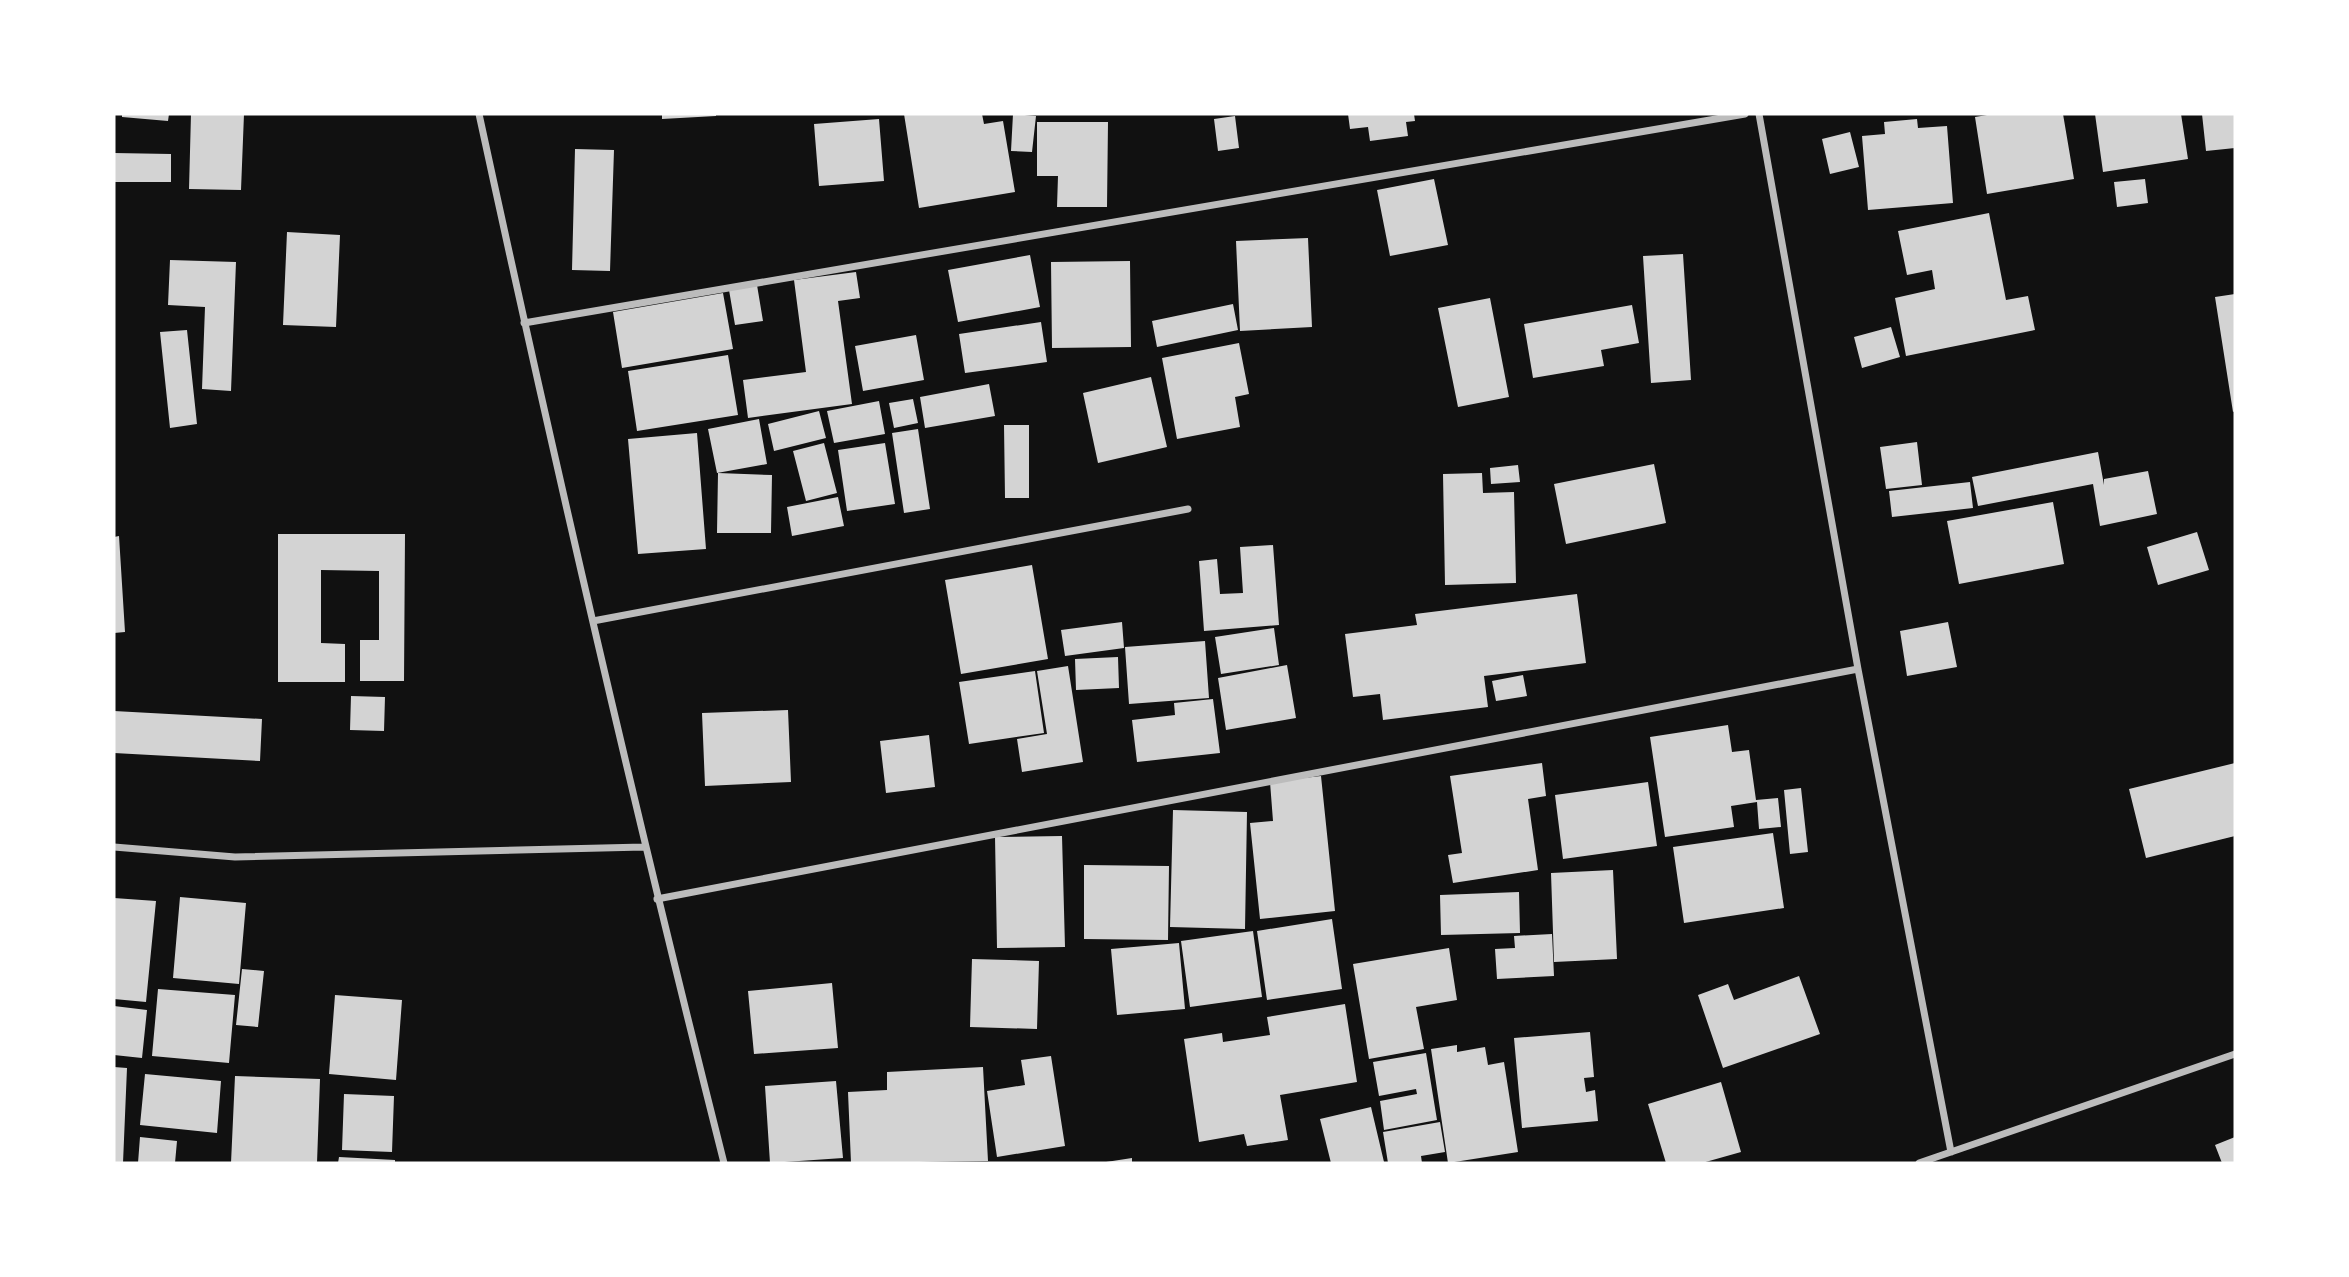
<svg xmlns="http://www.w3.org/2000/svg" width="2349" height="1277" font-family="'Golos Text',sans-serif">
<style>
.building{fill:#d3d3d3}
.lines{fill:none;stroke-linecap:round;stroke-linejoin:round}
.minor{stroke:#bcbcbc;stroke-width:7}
</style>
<rect width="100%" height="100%" fill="#111"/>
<path class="building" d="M122,114H169L168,121L122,117Z
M191,114H244L241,190L189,189Z
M662,114H716V116L662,119Z
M904,114H982L984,124L1003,121L1015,192L919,208Z
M1013,114L1036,116L1032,152L1011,151Z
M1348,114H1414L1415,121L1406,122L1408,136L1370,141L1368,127L1350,129Z
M1993,114H2063L2074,179L1987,194L1975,117Z
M2095,114H2181L2188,159L2103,172Z
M2202,114H2235V148L2206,151Z
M1235,116L1239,148L1218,151L1214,119Z
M879,119L884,181L819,186L814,124Z
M1917,119L1918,128L1947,126L1953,203L1868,210L1862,136L1885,134L1884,122Z
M1037,122H1108L1107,207H1057L1058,176H1037Z
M1850,132L1859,167L1830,174L1822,139Z
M575,149L614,150L610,271L572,270Z
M114,153L171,154V182H114Z
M1434,179L1448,245L1390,256L1377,190Z
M2145,179L2148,203L2117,207L2114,182Z
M1989,213L2006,300L2028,296L2035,330L1906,356L1895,298L1935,289L1932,270L1907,275L1898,231Z
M287,232L340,235L336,327L283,325Z
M1308,238L1312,327L1240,331L1236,241Z
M1683,254L1691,380L1651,383L1643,256Z
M1030,255L1040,307L958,322L948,270Z
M170,260L236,262L231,391L202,389L205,307L168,305Z
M1130,261L1131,347L1052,348L1051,262Z
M856,272L860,298L838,301L852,404L748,418L743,380L806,372L794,280Z
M757,285L763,321L735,325L729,290Z
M723,293L733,349L622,368L613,312Z
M2235,294V411L2233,412L2215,297Z
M1490,298L1509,397L1458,407L1438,308Z
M1233,304L1238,330L1157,347L1152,321Z
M1632,305L1639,343L1601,350L1604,366L1533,378L1524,324Z
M1041,322L1047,362L965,373L959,334Z
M1891,327L1900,357L1862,368L1854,337Z
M187,330L197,424L170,428L160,332Z
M916,335L924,380L863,391L855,346Z
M1239,343L1249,394L1235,397L1240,427L1177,439L1162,358Z
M728,355L738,415L637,431L628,371Z
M1151,377L1167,447L1098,463L1083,393Z
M989,384L995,416L925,428L920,397Z
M913,399L918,423L894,428L889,403Z
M879,401L885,434L834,443L827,411Z
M819,411L826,438L774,451L768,424Z
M759,419L767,464L717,473L708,429Z
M1004,425H1029V498H1005Z
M918,429L930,509L904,513L892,433Z
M697,433L706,549L638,554L628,439Z
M1917,442L1922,485L1886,489L1880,447Z
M824,443L837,493L806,501L793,451Z
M885,443L895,504L847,511L838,450Z
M2098,452L2104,485V479L2148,471L2157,514L2100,526L2093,484L1978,506L1972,477Z
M1654,464L1666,523L1566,544L1554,484Z
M1518,465L1520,482L1491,484L1490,468Z
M718,473L772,475L771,533H717Z
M1482,473L1483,493L1514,492L1516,583L1445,585L1443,474Z
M1970,482L1973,508L1892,517L1889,491Z
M838,497L844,526L792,536L787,507Z
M2053,502L2064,564L1959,584L1947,521Z
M2197,532L2209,570L2158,585L2147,547Z
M278,534H405L404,681H360V640H379V571L321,570V643L345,644V682H278Z
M119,536L125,632L114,633V537Z
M1273,545L1279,625L1204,631L1199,561L1217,559L1220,594L1243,593L1240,547Z
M1032,565L1048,659L961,674L945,580Z
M1577,594L1586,663L1484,676L1488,707L1383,720L1380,694L1353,697L1345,634L1417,625L1415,614Z
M1122,622L1124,648L1065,656L1061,630Z
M1948,622L1957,667L1907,676L1900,631Z
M1274,628L1279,665L1221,674L1215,637Z
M1205,641L1209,698L1129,704L1125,647Z
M1118,657L1119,688L1076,690L1075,659Z
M1287,665L1296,718L1226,730L1218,678Z
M1068,666L1083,762L1022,772L1017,739L1047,734L1037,671Z
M1035,671L1044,733L969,744L959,682Z
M1523,675L1527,696L1496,701L1492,681Z
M351,696L385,697L384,731L350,730Z
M1213,699L1220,753L1137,762L1132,720L1175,715L1174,703Z
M788,710L791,782L705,786L702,713Z
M114,711L262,719L260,761L114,753Z
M1728,725L1732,752L1749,750L1756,800L1778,798L1781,827L1759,829L1757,802L1731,806L1734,827L1665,837L1650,737Z
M929,735L935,787L886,793L880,741Z
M1542,763L1546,796L1528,799L1538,870L1453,883L1448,855L1462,853L1450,776Z
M2235,763V836L2146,858L2129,789Z
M1321,776L1335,911L1260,919L1250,823L1273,821L1270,782Z
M1648,782L1657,846L1563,859L1555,795Z
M1801,788L1808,852L1790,854L1784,790Z
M1173,810L1247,812L1245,929L1170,927Z
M1773,833L1784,908L1684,923L1673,847Z
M1062,836L1065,947L997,948L995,837Z
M1084,865L1169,866L1168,940L1084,939Z
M1613,870L1617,959L1554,962L1551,873Z
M1519,892L1520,933L1441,935L1440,895Z
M180,897L246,903L239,984L173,978Z
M114,898L156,901L146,1002L114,999Z
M1332,919L1342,989L1267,1000L1257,931Z
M1253,931L1262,997L1190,1007L1181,941Z
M1552,934L1554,976L1497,979L1495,949L1515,948L1514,936Z
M1179,943L1185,1009L1117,1015L1111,949Z
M1449,948L1457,1000L1416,1007L1424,1049L1369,1059L1353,964Z
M972,959L1039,961L1037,1029L970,1027Z
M242,969L264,971L258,1027L236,1025Z
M1799,976L1820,1034L1723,1068L1698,995L1728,984L1734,1000Z
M832,983L838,1048L754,1054L748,991Z
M158,989L235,995L229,1063L152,1056Z
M335,995L402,1000L396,1080L329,1074Z
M1345,1004L1357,1082L1280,1095L1288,1140L1247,1146L1244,1134L1199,1142L1184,1039L1222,1033L1223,1042L1270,1035L1267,1017Z
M114,1006L147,1010L142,1058L114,1055Z
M1590,1032L1594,1077L1584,1078L1586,1092L1595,1090L1598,1121L1522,1128L1514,1038Z
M1457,1045V1052L1485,1047L1488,1065L1504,1062L1518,1152L1448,1163L1431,1049Z
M1426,1053L1437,1120L1384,1130L1380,1101L1417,1094L1416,1089L1379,1096L1373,1062Z
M1051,1056L1065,1146L997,1157L987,1091L1025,1085L1021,1060Z
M114,1067L127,1068L123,1163H114Z
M983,1067L988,1161L851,1163L848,1092L887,1090V1072Z
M145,1074L221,1081L217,1133L140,1125Z
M235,1076L320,1079L317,1163H231Z
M836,1081L843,1158L770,1163L765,1086Z
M1721,1082L1741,1152L1702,1163H1666L1648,1104Z
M344,1094L394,1096L392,1152L342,1150Z
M1371,1107L1384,1162L1331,1163L1320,1119Z
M1440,1122L1445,1152L1421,1156L1422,1163H1388L1383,1132Z
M140,1137L177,1141L175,1163H138Z
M2235,1137V1163H2222L2215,1145Z
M339,1157L395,1160V1163H338Z
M1132,1158V1163H1106V1162Z"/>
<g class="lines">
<path class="minor" d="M479,114C555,465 636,815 724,1163
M1759,114L1858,669L1951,1152
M524,323L1745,114
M593,621L1188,509
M114,847L235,857L644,847
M657,899L1858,669
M1919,1163L2235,1054"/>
</g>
<rect width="2349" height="1277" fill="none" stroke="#ffffff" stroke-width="231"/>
</svg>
